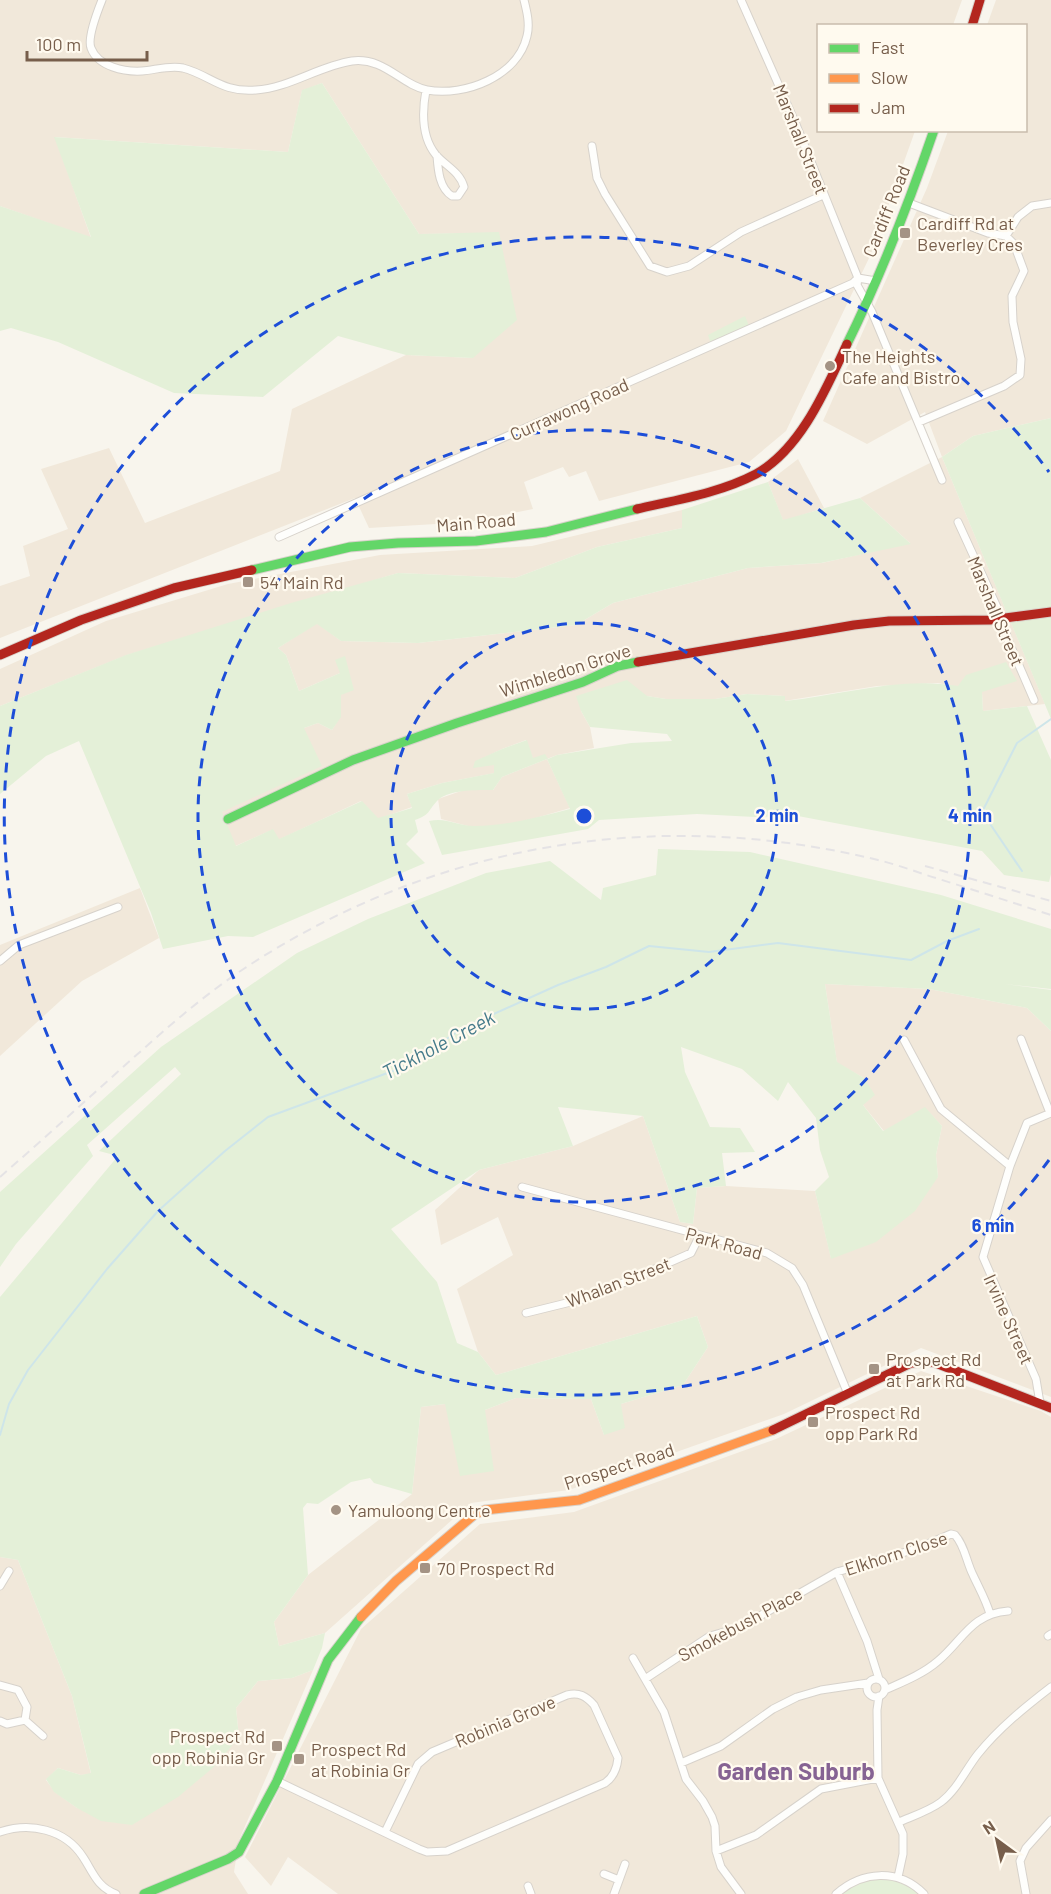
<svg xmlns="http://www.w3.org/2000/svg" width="1051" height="1894" font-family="Barlow,sans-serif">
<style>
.residential{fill:#f1e8da}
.green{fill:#e4f0d8}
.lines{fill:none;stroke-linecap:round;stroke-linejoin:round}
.stream{stroke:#cee5e9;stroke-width:2}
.street-casing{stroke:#d7d2cb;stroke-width:9}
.fast-casing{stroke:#d8d2cb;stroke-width:11}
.slow-casing{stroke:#d8d2cb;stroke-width:11}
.jam-casing{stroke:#d8d2cb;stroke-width:11}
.street{stroke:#fefefc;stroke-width:7}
.fast{stroke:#63d668;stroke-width:9}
.slow{stroke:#ff974d;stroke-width:9}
.jam{stroke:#b3261e;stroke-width:9}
.rail{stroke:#e5e3e5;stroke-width:2;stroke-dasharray:9 6;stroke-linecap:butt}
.ring{fill:none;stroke:#1d4ed8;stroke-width:3;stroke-dasharray:10 8}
.poi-dot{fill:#a49384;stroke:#fffaef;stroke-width:2}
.labels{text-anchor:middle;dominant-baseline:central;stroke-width:4.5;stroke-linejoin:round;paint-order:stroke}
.street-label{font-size:18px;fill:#775e4b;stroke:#fffaef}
.poi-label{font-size:18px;fill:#775e4b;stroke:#fffaef;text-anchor:start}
.water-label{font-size:20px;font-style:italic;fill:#457b8b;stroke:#fffaef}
.district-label{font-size:24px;font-weight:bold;fill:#866393;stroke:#fffaef}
.centre{fill:#1d4ed8;stroke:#fffaef;stroke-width:3}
.ring-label{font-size:18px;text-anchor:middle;font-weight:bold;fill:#1d4ed8;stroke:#fffaef;stroke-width:4.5;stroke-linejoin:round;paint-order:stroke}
</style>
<rect width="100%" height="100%" fill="#f8f5ed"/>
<path class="residential" d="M0,0H962L953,25L818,26V130L915,131L871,254L786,431L749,462L599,501L586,471L569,477L563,467L524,482L533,509L469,522L369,528L355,498L0,638V586L30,576L23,546L68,529L41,469L109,448L145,523L280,471L292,409L406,355L473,358L499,233L419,234L322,83L302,91L288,152L55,137L91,238L0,206Z
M996,0H1051V418L973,436L942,457L1045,704L983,711L982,692L938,683L877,686L784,701L785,696L747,694L715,699H666L647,696L581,711L590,727L594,748L557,755L547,759L570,808L522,822L492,826H468L441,819L438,799L464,790H493L502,777L547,759H533L526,740L502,749L475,762L494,765L495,773L442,783L407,794L412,807L378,819L361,801L278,840L272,830L194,864L222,812L304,728L318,723L332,730L340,717V673L299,691L286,655L278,648L317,623L341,641L418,643L576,625L613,603L748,568L822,563L910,543L860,498L942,457L925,412L867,444L823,421L927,188L948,131L1026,130V26L987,25Z
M798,459L824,508L783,521L768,482Z
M682,510V528L597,547L515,578L398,573L127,655L0,706V669L106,621L228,584L380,555L532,546Z
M140,888L159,938L82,981L0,1056V945Z
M825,984L929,989L1027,1008L1051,1031V1397L921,1348L784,1414L569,1490L471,1503L325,1633L279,1646L274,1622L308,1575L412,1494L421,1407L445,1404L485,1410L516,1398L591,1399L604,1435L621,1404L683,1385L708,1347L697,1316L496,1375L478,1352L457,1289L513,1255L498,1217L441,1245L435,1210L479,1170L573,1146L643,1116L680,1222L693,1224L697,1188L726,1186L815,1191L831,1258L938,1177L936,1155L942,1126L925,1108L884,1131L863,1105L864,1078L837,1063Z
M921,1371L1041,1411L1051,1417V1894H338L288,1857L271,1886L245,1857L361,1629L480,1524L574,1512L776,1439Z
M0,1557L18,1560L72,1696L91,1774L81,1775L58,1768L46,1780L55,1792L77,1808L239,1737L236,1708L258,1681L292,1678L313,1670L239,1840L234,1872L248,1894H0Z"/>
<path class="green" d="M322,83L419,234L499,232L517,320L473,358L406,355L338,336L263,397L174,393L58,342L11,328L0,331V206L91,237L54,137L288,152L302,90Z
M745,316L749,326L711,344L708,335Z
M1051,418V719L942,457L973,436Z
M768,482L783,520L860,498L911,544L821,563L748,568L613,603L576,625L418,643L341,641L317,624L278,648L286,655L299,691L340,673L335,660L345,656L354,690L341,695V717L332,730L318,723L304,728L322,766L222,812L236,846L273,829L279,839L362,801L378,818L412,808L407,794L442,783L494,773V765L473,768L475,761L502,749L527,740L533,758L545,754L548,759L557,755L631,743L672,741L667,734L590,727L581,711L576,696L627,680L647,696L666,699H715L747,694L785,696V701C842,695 900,676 958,686L966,675L1006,662L1017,681L982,692L983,711L1027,706L1051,760V874L1049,882L1004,875L982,851L798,816L755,817L697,814L599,820L588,829L442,855L429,821C447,817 457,826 474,826C507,826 538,817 570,809L547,759L502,777L493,790C478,790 448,789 437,801C427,812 431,814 415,820L418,832L406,844L425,863L253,937L228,936L163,949L151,913L79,741L46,756L0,794V706L126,655L291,603L398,573L515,578L597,547L682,528V510Z
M658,849L750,852L941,895L1051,929V989L1004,984L1051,990V1031L1027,1008L929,989L825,984L837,1062L864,1078L875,1095L863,1105L883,1131L925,1107L942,1126L936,1155L938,1177L915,1211L876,1242L831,1259L815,1191L829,1177L820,1150L816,1118L788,1082L778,1101L742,1069L681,1047L685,1072L710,1127L740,1128L755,1152L722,1153L726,1186L697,1188L693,1224L680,1222L643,1116L558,1107L573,1146L479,1170L391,1229L437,1282L457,1343L478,1352L496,1375L697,1316L708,1347L683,1385L621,1404L625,1428L604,1435L591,1399L516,1398L485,1410L494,1471L460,1476L445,1404L421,1407L412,1494L374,1483L370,1478L351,1482L318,1504L307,1503L303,1508L308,1575L274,1622L279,1646L325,1633L322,1648L313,1670L292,1678L258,1681L236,1708L239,1737L215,1766L178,1797L132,1825L101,1821L77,1808L54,1792L46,1779L58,1768L81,1775L91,1773L72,1696L18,1560L0,1557V1297L118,1156L99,1151L181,1074L175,1067L87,1145L93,1156L16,1244L0,1267V1192L161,1047L297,953L368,919L486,873L550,861L601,900L603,888L656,875Z
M888,1875L924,1894H836L861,1877Z"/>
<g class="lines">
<path class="stream" d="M1022,871L982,812L1017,743L1051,719
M0,1435L9,1404L28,1370L107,1269L158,1211L225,1151L268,1117L401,1068L465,1027L558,985L606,967L649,946L709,952L778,943L911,960L947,941L979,929"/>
<defs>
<path id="street" d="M102,0C98,10 87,38 91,48C98,67 125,72 142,71C155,70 170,65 183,68C210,75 222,93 256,90C289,88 319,66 352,61C385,57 401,85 427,90C465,97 518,76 527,36C530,24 527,12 524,0
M741,0L795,122L858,278L857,285L872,312L942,480
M426,90C422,112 421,137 436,155C446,166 460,172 464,187L458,196H452C439,188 438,169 437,156
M592,146L597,178L605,194L650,266L667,272L689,266L741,232L823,195
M909,203L988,233L1006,236L1018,217L1032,206L1051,203
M919,422L1004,386L1020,375L1021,359L1013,322L1012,296L1024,271L1014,244L1006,236
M958,522L1002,618L1008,640L1034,700
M279,537L853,283L858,278L876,281
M0,961L19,945L118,907
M1021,1039L1050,1113
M904,1040L941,1109L1010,1166
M522,1187L767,1253L792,1268L803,1285L848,1394
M526,1313L591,1297L691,1253L699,1237
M1040,1403L1036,1379L983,1257L1010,1166L1027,1123L1051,1113
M837,1572L867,1641L879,1679
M0,1586L9,1571
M1048,1636L1051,1634
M633,1658L664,1712L686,1779L703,1801L712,1817L715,1826L716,1851L721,1867L741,1894
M867 1688a9 9 0 1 1 18 0a9 9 0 1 1-18 0Z
M645,1679L710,1636L738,1628L751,1621L837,1572L916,1549L951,1534L955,1535C965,1546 966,1561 973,1575C979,1588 986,1600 990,1614
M0,1685L18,1690L27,1707L25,1720L7,1724L0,1721
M885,1690C903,1682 923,1674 938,1661C963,1640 971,1614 1008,1611
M879,1696L877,1710L878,1778L903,1834V1854L898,1877
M25,1720L43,1736
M681,1763L721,1746L773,1709L797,1697L821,1690L868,1683
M277,1781L419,1849L427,1852L447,1851L605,1783C614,1777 617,1768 618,1758L594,1705C586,1696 579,1692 567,1695L432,1752L418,1764L385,1832
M899,1822C913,1816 929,1811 941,1802C957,1790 966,1769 978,1754C999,1728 1025,1707 1051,1687
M0,1832C30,1822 65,1829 83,1857C93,1872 97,1887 116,1894
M716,1851L756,1835L821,1789L878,1778
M604,1874L619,1880
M528,1886L531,1894
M614,1894L625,1864
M836,1894C862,1871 898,1868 924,1894
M1026,1894L1020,1861L1026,1848L1051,1820"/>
<path id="fast" d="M847,344C881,275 909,203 934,130
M252,570L350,547L398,543L476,541L546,532L637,509
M228,819L353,760L457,723L583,682L618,666L638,662
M144,1894L228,1859L239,1852L277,1781L328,1660L361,1617"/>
<path id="slow" d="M361,1617L396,1581L475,1514L485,1510L579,1500L773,1430"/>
<path id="jam" d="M972,26L980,0
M637,509C676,500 720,493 756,474C801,449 826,389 847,344
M0,655L81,620L174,588L252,570
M638,662L854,625L889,621L990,620L1051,612
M773,1430L911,1363L933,1362L1051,1408"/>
</defs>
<use href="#street" class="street-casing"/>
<use href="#fast" class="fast-casing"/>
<use href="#slow" class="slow-casing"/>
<use href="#jam" class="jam-casing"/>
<use href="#street" class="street"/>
<use href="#fast" class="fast"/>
<use href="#slow" class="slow"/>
<use href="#jam" class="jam"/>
<path class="rail" d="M925,866L1051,901
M0,1177C41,1141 81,1105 122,1068C161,1033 201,997 245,968C435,843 657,806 878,860C899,865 919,873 939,879C977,891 1014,903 1051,915"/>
</g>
<g class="ring">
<circle cx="584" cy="816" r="193"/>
<circle cx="584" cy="816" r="386"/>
<path d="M1049 1160A579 579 0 1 1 1049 472"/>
</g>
<g class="poi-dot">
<rect x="899" y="227" width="12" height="12" rx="3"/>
<circle cx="830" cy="366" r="6"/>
<rect x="242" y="576" width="12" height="12" rx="3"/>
<rect x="868" y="1363" width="12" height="12" rx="3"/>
<rect x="807" y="1416" width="12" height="12" rx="3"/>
<circle cx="336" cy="1510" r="6"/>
<rect x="419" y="1562" width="12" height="12" rx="3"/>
<rect x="271" y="1740" width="12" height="12" rx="3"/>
<rect x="293" y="1753" width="12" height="12" rx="3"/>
</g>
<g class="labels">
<g class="street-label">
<text transform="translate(801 139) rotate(68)">Marshall Street</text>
<text transform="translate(886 211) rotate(-68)">Cardiff Road</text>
<text transform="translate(569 409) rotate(-24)">Currawong Road</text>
<text transform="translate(476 522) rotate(-5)">Main Road</text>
<text transform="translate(996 611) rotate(67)">Marshall Street</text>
<text transform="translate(565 670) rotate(-18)">Wimbledon Grove</text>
<text transform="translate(724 1243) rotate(15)">Park Road</text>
<text transform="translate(618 1282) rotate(-21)">Whalan Street</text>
<text transform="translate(1009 1319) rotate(66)">Irvine Street</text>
<text transform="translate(619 1466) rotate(-18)">Prospect Road</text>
<text transform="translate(896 1553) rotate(-18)">Elkhorn Close</text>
<text transform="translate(740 1624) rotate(-28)">Smokebush Place</text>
<text transform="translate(505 1721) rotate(-23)">Robinia Grove</text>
</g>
<g class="poi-label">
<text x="917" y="223">Cardiff Rd at<tspan x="917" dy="21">Beverley Cres</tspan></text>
<text x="842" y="356">The Heights<tspan x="842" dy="21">Cafe and Bistro</tspan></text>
<text x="260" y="582">54 Main Rd</text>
<text x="886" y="1359">Prospect Rd<tspan x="886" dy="21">at Park Rd</tspan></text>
<text x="825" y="1412">Prospect Rd<tspan x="825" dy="21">opp Park Rd</tspan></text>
<text x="348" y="1510">Yamuloong Centre</text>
<text x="437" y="1568">70 Prospect Rd</text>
<text x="265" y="1736" text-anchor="end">Prospect Rd<tspan x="265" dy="21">opp Robinia Gr</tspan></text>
<text x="311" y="1749">Prospect Rd<tspan x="311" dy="21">at Robinia Gr</tspan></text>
</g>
<g class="water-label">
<text transform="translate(438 1044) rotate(-28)">Tickhole Creek</text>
</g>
<g class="district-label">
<text x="796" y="1770">Garden Suburb</text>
</g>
</g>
<circle cx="584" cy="816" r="9" class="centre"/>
<g class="ring-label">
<text x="777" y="822">2 min</text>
<text x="970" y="822">4 min</text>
<text x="993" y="1232">6 min</text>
</g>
<rect x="817" y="24" width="210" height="108" fill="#fffaef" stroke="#c9bcad" stroke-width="1.5"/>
<rect x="829" y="44" width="30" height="9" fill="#63d668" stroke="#c9bcad" stroke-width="1.5"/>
<text x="871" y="54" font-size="18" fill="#775e4b">Fast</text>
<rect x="829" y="74" width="30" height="9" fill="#ff974d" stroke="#c9bcad" stroke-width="1.5"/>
<text x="871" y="84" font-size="18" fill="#775e4b">Slow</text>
<rect x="829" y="104" width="30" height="9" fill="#b3261e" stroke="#c9bcad" stroke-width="1.5"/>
<text x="871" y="114" font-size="18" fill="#775e4b">Jam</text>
<g transform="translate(997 1840) rotate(327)" stroke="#fffaef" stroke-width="4.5" paint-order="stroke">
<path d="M0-4.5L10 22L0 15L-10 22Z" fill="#775e4b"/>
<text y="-9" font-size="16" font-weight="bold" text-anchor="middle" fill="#775e4b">N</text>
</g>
<path d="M27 51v9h120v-9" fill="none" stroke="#775e4b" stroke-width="3"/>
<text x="36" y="51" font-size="18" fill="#775e4b" stroke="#fffaef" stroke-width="4.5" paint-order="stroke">100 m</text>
</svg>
